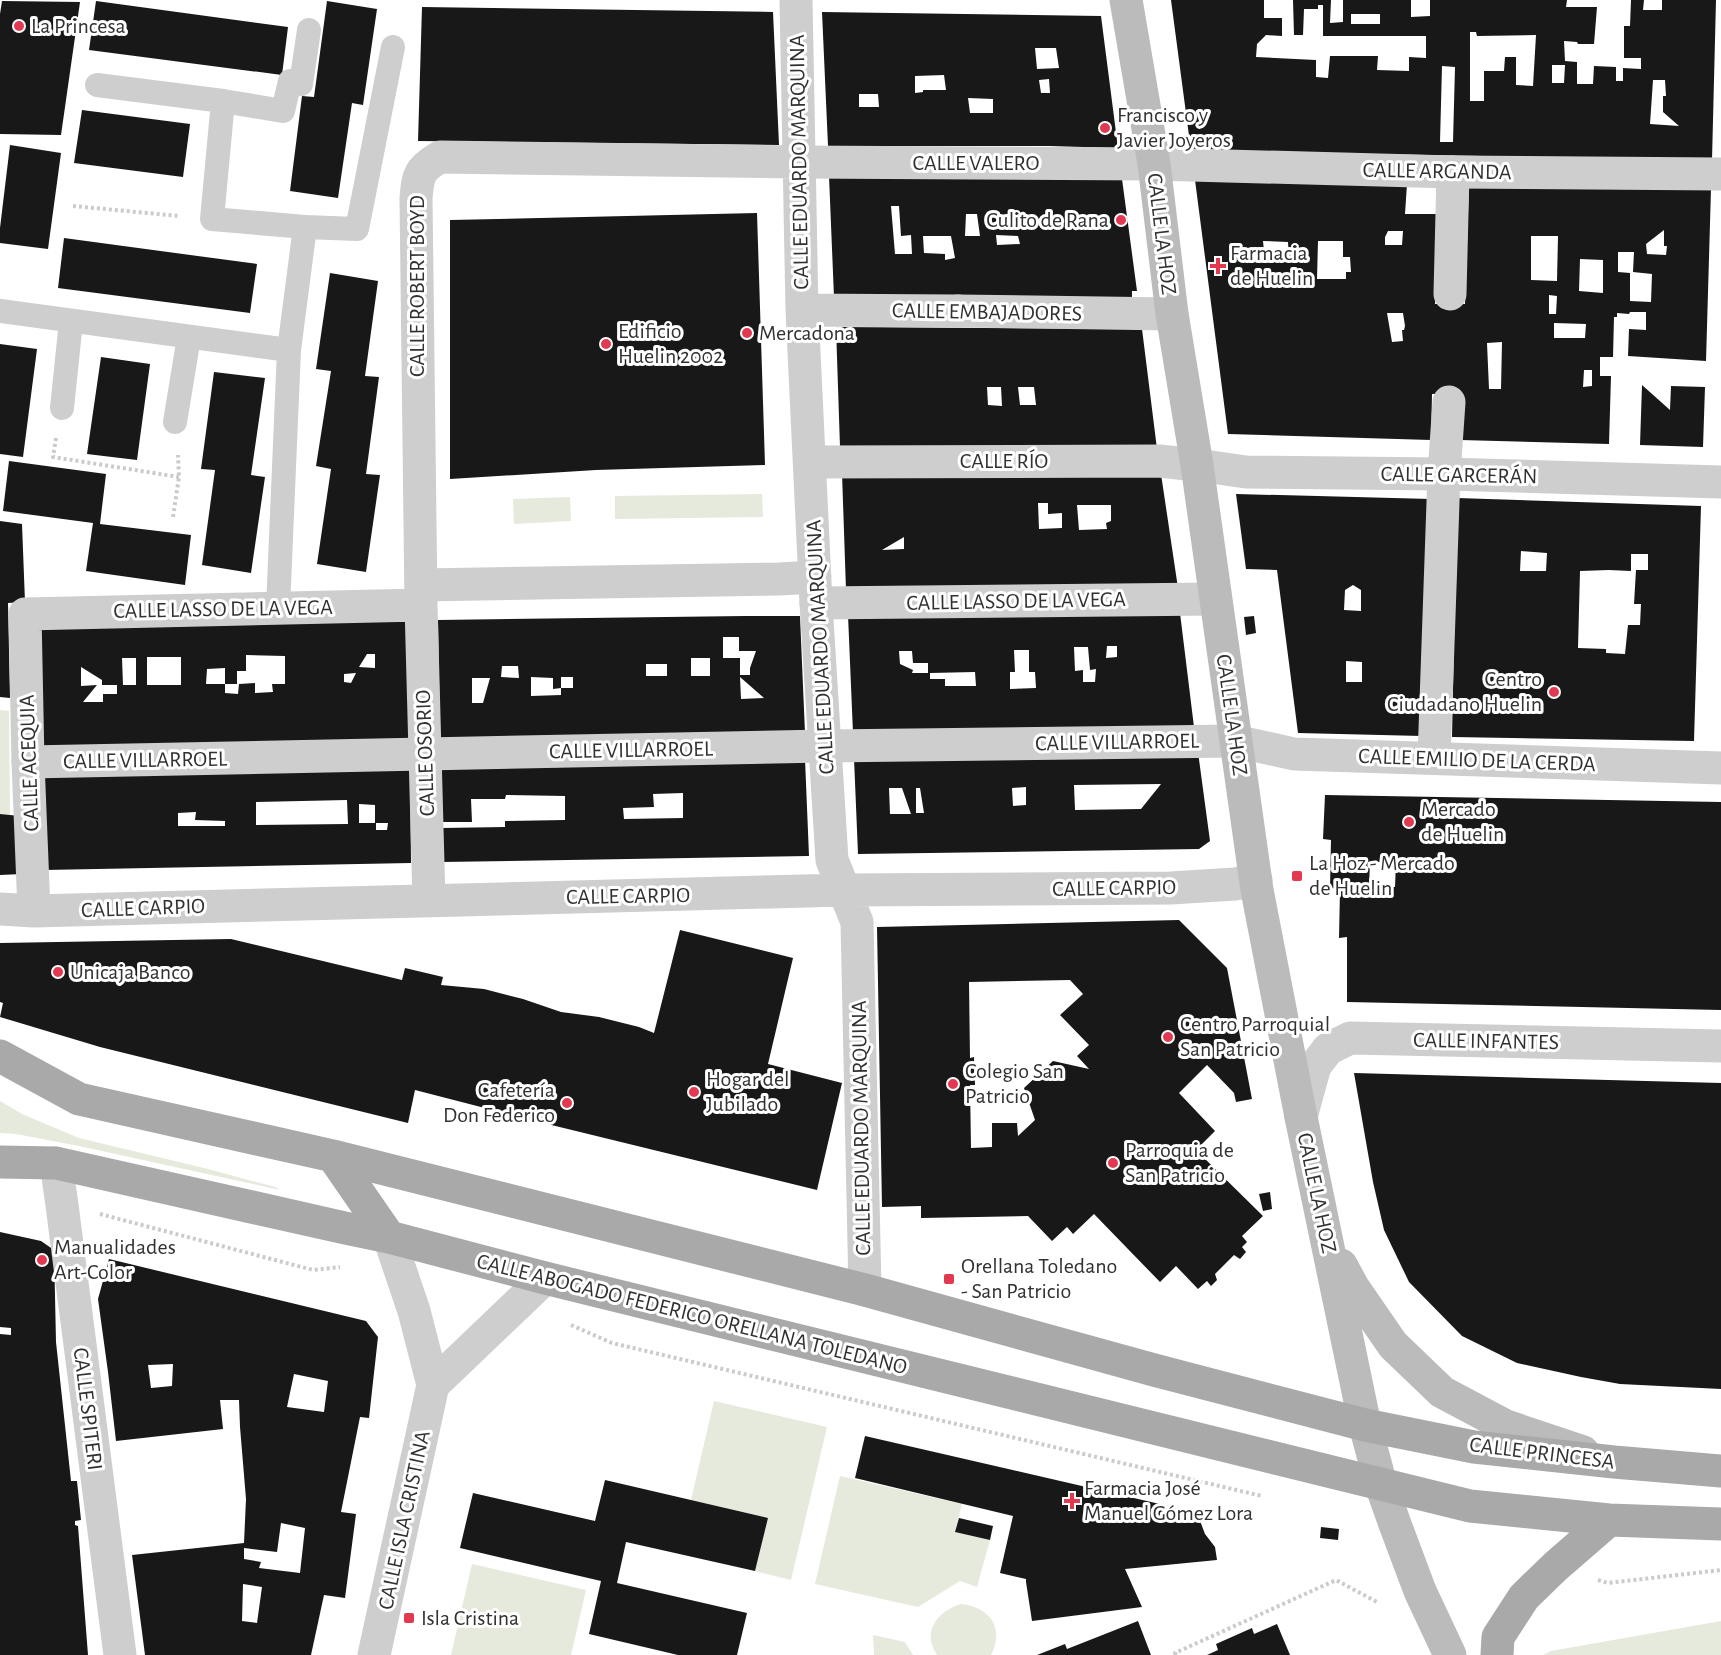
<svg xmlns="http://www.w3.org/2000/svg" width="1721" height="1655" font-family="'Alegreya Sans',sans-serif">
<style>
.green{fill:#e5eadd}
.building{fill:#181818;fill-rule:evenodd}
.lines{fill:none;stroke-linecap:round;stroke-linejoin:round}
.path{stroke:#cbcbcb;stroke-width:4;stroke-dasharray:3 3;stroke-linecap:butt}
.service{stroke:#cecece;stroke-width:24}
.pedestrian{stroke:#cecece;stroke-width:33}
.minor{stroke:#cecece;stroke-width:33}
.tertiary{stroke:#cecece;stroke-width:33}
.secondary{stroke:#bbb;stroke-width:33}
.primary{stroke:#a9a9a9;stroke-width:33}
.poi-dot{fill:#e23951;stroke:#fff;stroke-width:2}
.labels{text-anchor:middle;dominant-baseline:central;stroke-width:6;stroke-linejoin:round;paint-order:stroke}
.poi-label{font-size:22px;fill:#313131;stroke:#fff;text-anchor:start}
.street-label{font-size:22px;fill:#313131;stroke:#fff}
</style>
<rect width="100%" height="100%" fill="#fff"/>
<path class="green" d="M762,494L763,517L615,519V496Z
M570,497L571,521L514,524L513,499Z
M0,710L9,711L10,815L0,814Z
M0,1101L22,1114L79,1138L208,1169L275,1187L280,1190L79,1146L16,1134L0,1133Z
M714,1401L827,1427L791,1580L755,1571L768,1518L691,1500Z
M840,1476L962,1504L955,1532L990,1540L977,1587L960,1581L918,1607L815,1584Z
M472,1564L586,1590L571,1655H451Z
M961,1604C990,1607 1005,1628 991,1655H937C921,1632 938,1611 961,1604Z
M1721,1621V1655H1543L1551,1651Z
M873,1635L905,1642L913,1655H874Z"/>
<path class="building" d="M1171,0H1264V18H1282V36L1266,35L1257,44L1256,57L1316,60V77L1328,78L1330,56H1378L1377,70L1409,71V57L1426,58V36H1323V5H1318V9H1304L1303,35H1294L1293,0H1331L1330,23L1343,22V0H1411V17L1430,16V0H1567L1566,7H1597L1594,44H1578L1577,42L1564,41L1565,61L1577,62V84H1593L1594,66L1616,67V81H1623V68L1641,69V58H1624V26H1630L1631,0H1644L1643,10H1662V0H1716L1712,160L1191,151ZM1351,14H1380V24H1351ZM1470,32H1476L1477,36L1536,35L1533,86L1516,85V57H1505L1504,71H1484V101H1470ZM1552,65H1565L1564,83H1552ZM1442,66L1455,67L1453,142H1440ZM1653,80H1665L1666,96H1663V112L1679,126L1650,124Z
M2,1L80,2L61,135L0,134V14Z
M96,1L288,27L282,75L89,50Z
M327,1L377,9L363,105L352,103L338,198L290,191L302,96L314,97Z
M422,7L773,12L779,145L418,141Z
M822,12L1101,16L1118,148L1049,146H828ZM1035,48H1056L1059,68L1037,69ZM944,75L946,90H923V92L915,93V76ZM1049,79L1050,93H1041L1039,80ZM859,94H878L879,107H859ZM968,98L993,99V113H970Z
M82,110L190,124L183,177L74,163Z
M10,145L61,153L48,249L0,243V228Z
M829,176L1122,179L1137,291H1132V299L834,297ZM891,206H899L901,236L911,235L912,254H895ZM966,214H977L980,236H965ZM996,235L1018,236L1020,244L997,245ZM923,236H951L955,258L945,260V254L924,253Z
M1195,180L1407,184L1405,214H1439L1435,304H1465L1469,185L1711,189L1706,361L1628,356L1629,329L1646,330V312H1630L1629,314L1617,313V317H1614L1613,357H1600V376H1611L1609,444L1460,440L1462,393L1432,394L1431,440L1228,434ZM1664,230V246H1667L1666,255L1647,254L1646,244ZM1388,231H1403L1402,245H1385V237ZM1531,236H1558L1557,281L1531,280ZM1263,241L1288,242L1289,259L1265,261ZM1318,241H1343V257H1350L1351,272H1346V279H1317ZM1618,252H1634L1633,272L1652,274L1651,302L1630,301V273L1618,272ZM1580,259L1603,260V293L1579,291ZM1549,295L1557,296L1556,314H1549ZM1387,313H1403L1405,326L1404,330H1402L1403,341L1392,342ZM1554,323L1586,324L1585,338H1554ZM1502,342L1501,389H1489L1487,343ZM1584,370H1592V386L1583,387Z
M757,213L765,465L596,470L450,479V220Z
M64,238L257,264L250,313L58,288Z
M330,273L378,281L365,376L379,377L366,474L380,475L366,572L317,564L331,469L316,466L331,371L316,369Z
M836,327L1142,329L1157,449L840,447ZM987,387H1001L1002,406L988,405ZM1018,387H1034L1036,405H1020Z
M0,344L37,349L23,457L0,454Z
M101,357L150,364L137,460L87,454Z
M214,372L265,378L251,475L265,477L251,573L202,565L215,470L201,469Z
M1642,385L1670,410L1671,386L1705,387L1703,447L1640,445Z
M9,461L106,474L100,524L191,535L185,585L86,571L93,523L3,511Z
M842,473L1161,474L1178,588L846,590ZM1038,503H1048V514L1062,513V528L1039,529ZM1077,505H1111V521L1106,523L1107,529L1079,530ZM904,537V549L882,550Z
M1236,494L1431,499L1422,736L1298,733L1277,570L1246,569ZM1353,585L1361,590V611L1344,610L1345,590ZM1346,661L1362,662V682H1346Z
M1457,498L1701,506L1694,741L1452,737ZM1521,551L1547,553L1546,571H1520ZM1631,554H1648V570H1636L1634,604H1641L1640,625H1628L1625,654L1606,653V649L1578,648L1580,571L1609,570L1631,571Z
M0,521L22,524L25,602L8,603L10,698L0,697Z
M1180,613L1194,727L853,733L848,615ZM1107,646H1117V657L1106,658ZM1074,647H1088L1090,670L1096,669L1095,682H1083V670L1075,671ZM1014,650H1029V672H1035L1036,688L1010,689V672H1015ZM899,651H912L913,663H928V673H912L913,670L900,664ZM975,672L976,686H945V679H930V673Z
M745,616H800L805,733L440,740L438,620ZM723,637H739V651H756L750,668V675H740V658H723ZM691,658H710V676H691ZM646,664H667V676H646ZM502,666H518L519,678L501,677ZM531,677L553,678V689L561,688V695L531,696ZM561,677H573V688H561ZM740,677L764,698L741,699ZM472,678H490L483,703H472Z
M1254,616L1256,633L1246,635L1244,617Z
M407,621L410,741L40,747L37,626ZM367,654H375V668L359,667ZM246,655L285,656V684H272L273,692L255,693V683L239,684L238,694L225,693V684H206L207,669L225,668V684H237V671H246ZM147,657H181V685H147ZM122,658H136V685H123ZM81,667L102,680V685H117V694H103V702H83L97,685L81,686ZM356,673L351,683L344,682V674Z
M1198,752L1210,841L1199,849L858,854L854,758ZM1161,784L1141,809L1075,810L1074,785ZM1026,787V805L1013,806L1012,788ZM889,788H902L911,814H890ZM916,788H920L924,813H916Z
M805,759L809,856L442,862L441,828L505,827V821L565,820V796L506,795L505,799H471L472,822H441L440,766ZM683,793V818L624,819L623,808L654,807L653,794Z
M410,766L411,863L44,870L41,773ZM347,800L348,824L256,825V802ZM359,804L375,805V823H359ZM196,812L195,820L225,821V826H178V813ZM376,823H388L387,830H376Z
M1325,795L1721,802V1010L1347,1002V937L1339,938L1340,889L1330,888L1331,840L1323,839ZM1370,862H1396L1395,887L1369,886Z
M0,814L20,816L22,874L0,875Z
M1179,920L1227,968L1252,1099L1236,1102L1234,1093L1207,1065L1179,1093L1215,1131L1196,1150L1263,1216L1242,1236L1247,1242L1242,1247L1246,1252L1240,1259L1234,1255L1215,1274L1217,1280L1211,1286L1207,1281L1198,1289L1176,1266L1160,1282L1094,1214L1073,1234L1067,1227L1052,1241L1028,1216L921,1218V1206L882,1207L877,927ZM1070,980L1083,994L1060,1015L1089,1045L1077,1056L1089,1069L1053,1061L1024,1088L1035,1120L1018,1136L1017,1123H992V1147L971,1148L970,1085H975L974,1057L970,1058L969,982Z
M680,930L793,958L768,1064L842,1083L817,1190L531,1120L415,1090L408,1123L100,1047L0,1017L3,1003L0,1002V943L231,939L402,980L405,968L443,977L441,985L484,989L523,999L561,1012L599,1017L639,1027L654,1033Z
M1354,1073L1721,1083V1389L1620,1384L1581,1377L1517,1363L1462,1336L1409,1282L1384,1230L1373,1182Z
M1270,1192L1272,1209L1263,1211L1259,1194Z
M0,1232L41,1241L54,1250L56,1342L71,1481H77L81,1520L75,1521V1525L78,1526L88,1655H0V1334L11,1335V1328L0,1327Z
M109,1259L366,1321L378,1337L369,1418L360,1417L341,1512L356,1514L345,1598L324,1595L311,1655H145L132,1555L244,1543L246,1499L240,1427L239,1400H220L223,1429L116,1441L108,1372L98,1299ZM173,1364L172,1386L151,1388L148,1365ZM294,1374L328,1381L324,1412L287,1407ZM281,1523L305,1528L300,1573L259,1568L261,1562L244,1559V1548L277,1552ZM243,1584L262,1587L257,1623L242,1621Z
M865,1436L1190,1511L1199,1518L1205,1534L1215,1547L1217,1560L1125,1569L1142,1607L1032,1621L1026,1582V1579L1000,1573L1013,1516L855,1478Z
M605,1480L768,1518L755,1571L626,1542L617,1583L747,1613L737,1655H678L589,1634L601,1581L460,1548L473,1493L595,1521Z
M959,1518L993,1526L990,1540L955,1532Z
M1321,1527L1339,1529L1338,1540L1320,1538Z
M1138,1621L1151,1655H1037L1065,1644L1067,1649Z
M1277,1624L1290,1655H1207L1218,1650L1216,1644L1252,1628L1254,1634Z"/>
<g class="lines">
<path class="path" d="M73,206L179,216
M56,438L53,457L179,477
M173,517L179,477L178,455
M100,1214L313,1270L340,1267
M571,1325L612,1343L1262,1496
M1598,1580L1608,1583L1721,1570
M1176,1655L1175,1653L1336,1580L1377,1602"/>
<path class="service" d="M223,101L283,111L290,81L301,84L309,30
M305,227L357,229L393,47
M0,311L289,350L305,227L212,219L223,101L97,85
M62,408L71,321
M175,422L189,337
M278,608L289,350"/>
<path class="pedestrian" d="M799,162L1154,164
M1450,294L1453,172
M958,311L1172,314
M810,462L1159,461L1197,465
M816,603L1215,599
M1434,758L1444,474L1449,402
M28,762L825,746L1235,741"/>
<path class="minor" d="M796,0L802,310L816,603L832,860L857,922L865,1290
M1154,164L1453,172L1721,174
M802,310L958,311
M1197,465L1246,472L1444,474L1721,482
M421,585L779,579L815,577
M1235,741L1294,754L1721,768
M429,901L421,605L416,198C418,175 419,169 440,157L799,162
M0,909L34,911L844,890L1171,888L1235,884L1256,880
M34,911L28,762L25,614L421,605
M1301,1117L1315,1066L1328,1049L1350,1038L1721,1046
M56,1163L62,1205L120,1655"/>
<path class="tertiary" d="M433,1385L545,1278
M374,1655L433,1385L414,1311L389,1237"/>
<path class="secondary" d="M1126,0L1154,164L1172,314L1197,465L1257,890L1301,1117L1365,1425L1381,1485L1396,1527L1420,1591L1450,1655
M1341,1265L1353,1287L1393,1345L1442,1392L1506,1426L1583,1452"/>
<path class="primary" d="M0,1056L79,1099L333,1156L865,1290L1154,1370L1365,1425L1474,1447L1614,1462L1721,1471
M333,1156L389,1237
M0,1162L56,1163L345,1228L389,1237L545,1278L1470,1506L1609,1520L1721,1524
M1497,1655L1498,1637L1524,1597L1556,1566L1609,1520"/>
</g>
<g class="poi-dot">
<circle cx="19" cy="26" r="6"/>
<circle cx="1105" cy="128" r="6"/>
<circle cx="1121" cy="220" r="6"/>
<path d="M1215 257h6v6h6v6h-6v6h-6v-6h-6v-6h6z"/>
<circle cx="747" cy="333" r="6"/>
<circle cx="606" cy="344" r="6"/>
<circle cx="1554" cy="692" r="6"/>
<circle cx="1409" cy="822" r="6"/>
<rect x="1291" y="870" width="12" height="12" rx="3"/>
<circle cx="58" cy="972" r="6"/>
<circle cx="1168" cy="1037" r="6"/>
<circle cx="953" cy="1084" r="6"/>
<circle cx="694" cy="1092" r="6"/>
<circle cx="567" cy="1103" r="6"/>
<circle cx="1113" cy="1163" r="6"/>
<circle cx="42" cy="1260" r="6"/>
<rect x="943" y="1273" width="12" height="12" rx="3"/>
<path d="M1069 1492h6v6h6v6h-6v6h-6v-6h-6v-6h6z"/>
<rect x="403" y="1612" width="12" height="12" rx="3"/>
</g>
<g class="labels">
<g class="poi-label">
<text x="31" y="26">La Princesa</text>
<text x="1117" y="115">Francisco y<tspan x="1117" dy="25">Javier Joyeros</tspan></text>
<text x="1109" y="220" text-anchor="end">Culito de Rana</text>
<text x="1230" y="253">Farmacia<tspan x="1230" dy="25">de Huelin</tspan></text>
<text x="618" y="331">Edificio<tspan x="618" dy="25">Huelin 2002</tspan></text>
<text x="759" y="333">Mercadona</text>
<text x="1542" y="679" text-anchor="end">Centro<tspan x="1542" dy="25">Ciudadano Huelin</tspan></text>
<text x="1421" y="809">Mercado<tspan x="1421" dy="25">de Huelin</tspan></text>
<text x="1309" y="863">La Hoz - Mercado<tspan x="1309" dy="25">de Huelin</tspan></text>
<text x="70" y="972">Unicaja Banco</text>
<text x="1180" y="1024">Centro Parroquial<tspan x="1180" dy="25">San Patricio</tspan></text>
<text x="965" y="1071">Colegio San<tspan x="965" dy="25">Patricio</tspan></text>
<text x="706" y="1079">Hogar del<tspan x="706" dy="25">Jubilado</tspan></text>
<text x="555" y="1090" text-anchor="end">Cafetería<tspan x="555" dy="25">Don Federico</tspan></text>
<text x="1125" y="1150">Parroquia de<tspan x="1125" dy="25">San Patricio</tspan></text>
<text x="54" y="1247">Manualidades<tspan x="54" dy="25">Art-Color</tspan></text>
<text x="961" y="1266">Orellana Toledano<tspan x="961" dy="25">- San Patricio</tspan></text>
<text x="1084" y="1488">Farmacia José<tspan x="1084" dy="25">Manuel Gómez Lora</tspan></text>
<text x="421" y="1618">Isla Cristina</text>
</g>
<g class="street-label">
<text transform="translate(799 162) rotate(-91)">CALLE EDUARDO MARQUINA</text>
<text x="976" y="163">CALLE VALERO</text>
<text transform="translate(1437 171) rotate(1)">CALLE ARGANDA</text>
<text transform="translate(1162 234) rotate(83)">CALLE LA HOZ</text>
<text transform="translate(417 286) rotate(-90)">CALLE ROBERT BOYD</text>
<text transform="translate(987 312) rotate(1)">CALLE EMBAJADORES</text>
<text x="1004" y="461">CALLE RÍO</text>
<text transform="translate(1459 475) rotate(1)">CALLE GARCERÁN</text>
<text transform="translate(1016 601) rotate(-1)">CALLE LASSO DE LA VEGA</text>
<text transform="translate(223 609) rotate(-1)">CALLE LASSO DE LA VEGA</text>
<text transform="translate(820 647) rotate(-93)">CALLE EDUARDO MARQUINA</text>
<text transform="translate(1232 715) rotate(82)">CALLE LA HOZ</text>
<text transform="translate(1117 742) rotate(-1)">CALLE VILLARROEL</text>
<text transform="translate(631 750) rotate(-1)">CALLE VILLARROEL</text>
<text transform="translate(425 753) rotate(-92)">CALLE OSORIO</text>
<text transform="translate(145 760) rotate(-1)">CALLE VILLARROEL</text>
<text transform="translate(1477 760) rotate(2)">CALLE EMILIO DE LA CERDA</text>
<text transform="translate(29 763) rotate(-92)">CALLE ACEQUIA</text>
<text transform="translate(1114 888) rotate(-1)">CALLE CARPIO</text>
<text transform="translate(628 896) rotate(-1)">CALLE CARPIO</text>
<text transform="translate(143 908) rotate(-2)">CALLE CARPIO</text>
<text transform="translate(1486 1041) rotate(1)">CALLE INFANTES</text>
<text transform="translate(861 1128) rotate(-91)">CALLE EDUARDO MARQUINA</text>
<text transform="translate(1317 1193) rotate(78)">CALLE LA HOZ</text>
<text transform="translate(692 1314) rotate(14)">CALLE ABOGADO FEDERICO ORELLANA TOLEDANO</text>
<text transform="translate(88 1409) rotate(83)">CALLE SPITERI</text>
<text transform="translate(1542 1453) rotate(7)">CALLE PRINCESA</text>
<text transform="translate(404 1520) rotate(-78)">CALLE ISLA CRISTINA</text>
</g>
</g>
</svg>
